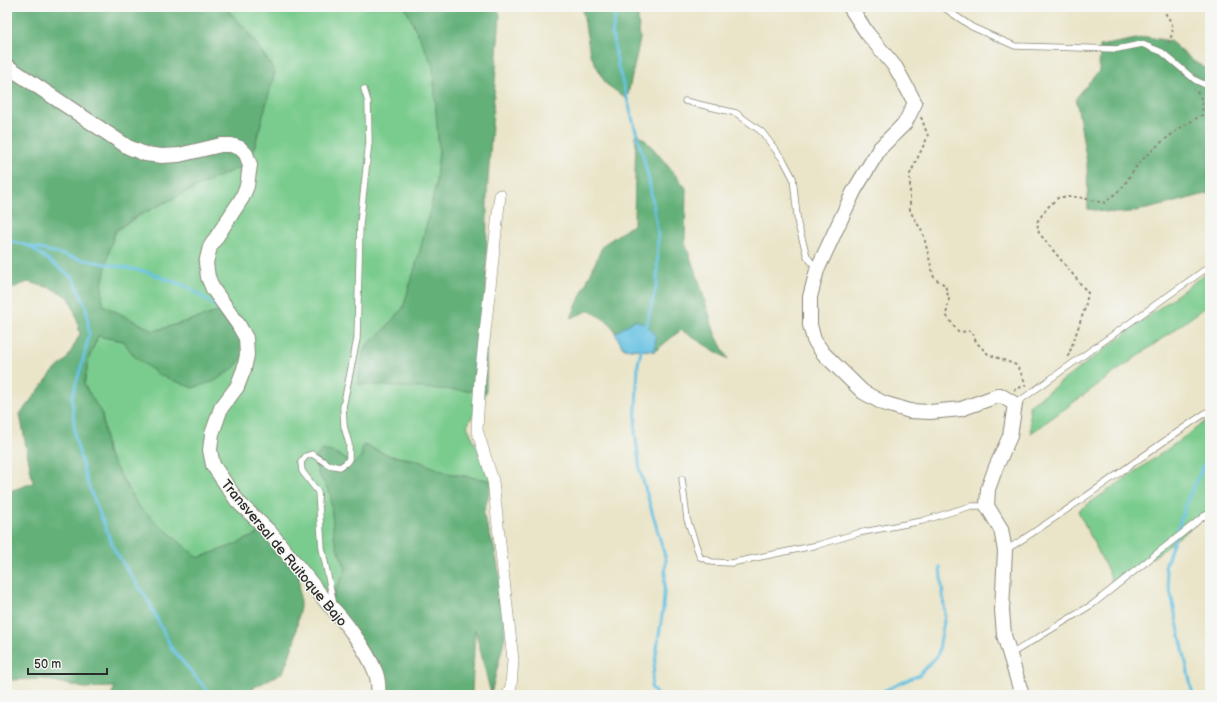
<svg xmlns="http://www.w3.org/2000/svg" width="1217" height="702" font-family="'Balsamiq Sans',sans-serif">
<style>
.green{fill:#7acc8e;stroke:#527c5c}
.forest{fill:#63b079;stroke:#476e52}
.water{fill:#65c1e3;stroke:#487687}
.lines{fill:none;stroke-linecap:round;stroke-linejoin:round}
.stream{stroke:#65c1e3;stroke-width:3}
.service-casing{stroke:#8a887a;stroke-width:7}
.minor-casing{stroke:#8a887a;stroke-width:12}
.tertiary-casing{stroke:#8a887a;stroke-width:16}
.path{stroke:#8a887a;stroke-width:2;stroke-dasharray:3 3;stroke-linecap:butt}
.service{stroke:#fff;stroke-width:5.5}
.minor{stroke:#fff;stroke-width:11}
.tertiary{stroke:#fff;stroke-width:14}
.labels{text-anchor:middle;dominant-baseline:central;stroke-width:3;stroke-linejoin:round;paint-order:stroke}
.street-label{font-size:14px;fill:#2b2b2b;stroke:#f6f6f2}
</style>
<rect width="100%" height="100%" fill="#f6f6f2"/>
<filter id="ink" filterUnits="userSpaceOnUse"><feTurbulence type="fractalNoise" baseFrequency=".025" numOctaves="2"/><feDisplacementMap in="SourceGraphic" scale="8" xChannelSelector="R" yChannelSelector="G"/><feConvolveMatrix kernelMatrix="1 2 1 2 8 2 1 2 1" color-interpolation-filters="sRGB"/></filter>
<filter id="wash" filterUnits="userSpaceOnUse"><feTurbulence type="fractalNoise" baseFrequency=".012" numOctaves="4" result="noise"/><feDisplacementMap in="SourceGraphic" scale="16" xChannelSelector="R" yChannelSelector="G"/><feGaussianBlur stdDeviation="0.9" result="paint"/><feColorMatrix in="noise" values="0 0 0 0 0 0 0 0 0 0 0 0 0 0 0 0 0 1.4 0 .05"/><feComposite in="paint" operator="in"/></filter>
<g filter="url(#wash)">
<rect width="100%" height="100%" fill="#eae5c9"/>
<path class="green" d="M224,7H405L433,66L439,152L435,189L420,251L403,308L383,331L364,348L358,383L486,392L467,426L493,481L447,473L416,460L391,456L364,445L361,457L353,464L336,453L318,473L330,493L339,553L346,568L329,605L299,564L231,546L198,558L138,506L107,452L102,414L84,385L89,358L98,336L123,341L135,357L228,309L154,331L103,305C103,299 101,292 102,286C102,276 110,243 115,233C122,220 230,171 250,163L275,72C260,49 245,25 224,7Z
M1210,270V304L1031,433L1029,406Z
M1210,418V513L1114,588L1109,573L1078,511L1165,451Z"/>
<path class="forest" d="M7,7H224C245,25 260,49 275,72L250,163L222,175L137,216L115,231L110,248L102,286L103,305L154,331L228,309L247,352L234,368L215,381L193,388L159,375L135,357L123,341L98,336L89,358L84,385L102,414L107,452L138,506L198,558L231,546L269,529L299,564L300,607L294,643L283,672L253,688L256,695H111L115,687L84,688L44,679L7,680V492L33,483L20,414L52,373L67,359L80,334L76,315L69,297L51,288L28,282L7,290V81L29,79L7,63Z
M405,7H496L500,14L487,194L486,392L358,384L364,348L383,331L403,308L420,251L435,189L439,152L433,66Z
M582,7H637L640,39L627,99L606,84L590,54Z
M1147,37L1170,41L1193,61L1210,71V193C1180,200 1149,211 1119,213C1109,213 1098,210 1088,209L1087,163L1076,98L1099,71L1100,46Z
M636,131L653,148L686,188L685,243L699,281L715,334L728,359L681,330L655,351L623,348L611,324L590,310L571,318L603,245L634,224Z
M363,445L391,456L416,460L447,473L493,481L483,514L494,547L503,591L505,636L491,694L475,629L472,692L471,695H378L376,672L329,605L346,568L339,553L334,537L330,493L318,473L314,459L322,450L336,453L353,464L361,457Z"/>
<path class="water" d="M635,320L647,325L656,336L655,351L623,348L615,333Z"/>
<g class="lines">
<path class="stream" d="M617,7L612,34L618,66L648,175L658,232L657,283L646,328
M7,240L75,258L147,272L188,287L222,311
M29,246L73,278L86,306L89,334L83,360L72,398L75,437L87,482L115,551L147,599L172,649L211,695
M642,347L638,364L635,432L640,470L666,560L663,609L651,687L657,695
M874,695L919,675L938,655L945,615L940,568
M1193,695L1165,567L1187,501L1210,452"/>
</g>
</g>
<g filter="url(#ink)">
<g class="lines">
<defs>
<path id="service" d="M943,7L972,27L1015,46L1117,49L1142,44L1162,52L1195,80L1210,87
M685,101L736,113L762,132L784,161L793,178L798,225L807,256L817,270
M1015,404L1210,266
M682,479L687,519L700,557L712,562L731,563L818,545L858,533L922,521L971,506H987
M1006,550C1076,506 1141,456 1210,410
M334,605L322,548L318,492L302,471L301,462L306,456L312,454L329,465L340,467L346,463L349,459V444L344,426L343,407L357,339L360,224L369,142L368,102L364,89
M1011,654L1093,604L1204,516L1210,513"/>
<path id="minor" d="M500,195L480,378L477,430L493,481L513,660L511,686L508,695"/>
<path id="tertiary" d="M850,7L867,33L896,68L915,103L905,123L880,148L854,191L817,270L810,297V325L814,340L823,353L863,392L883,403L910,411L930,412L961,409L1000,395L1015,404L1010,436L996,467L988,489L987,506L1001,529L1005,551L1002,610L1004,635L1022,695
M7,66L110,135L128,147L145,154L162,156L179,155L221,145H231L240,148L246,154L250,165L247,186L242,198L210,247L206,263L208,277L213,289L238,324L246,338L247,355L244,369L237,387L221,408L212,434L210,450L213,465L238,502L269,531L329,605C343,618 368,652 375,671C378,677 379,688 378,695"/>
</defs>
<use href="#service" class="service-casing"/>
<use href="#minor" class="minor-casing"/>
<use href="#tertiary" class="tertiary-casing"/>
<path class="path" d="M1165,7C1165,16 1167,15 1171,22C1175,30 1171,39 1166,46
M921,117L928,136L910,174V211L923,233L934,278L945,285L949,299L946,315L958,332L972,331L976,342L988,354L1016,365L1021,373L1026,385L1014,390
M1068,357L1085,308L1088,293L1039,233L1037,222L1047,208L1059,197H1078L1104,203L1122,188L1138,164L1159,144L1180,128L1202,115C1203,103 1203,98 1194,89"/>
<use href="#service" class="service"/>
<use href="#minor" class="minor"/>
<use href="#tertiary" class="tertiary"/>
</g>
</g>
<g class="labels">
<g class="street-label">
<text transform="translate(284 553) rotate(50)">Transversal de Ruitoque Bajo</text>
</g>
</g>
<rect width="1217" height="702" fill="none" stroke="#f6f6f2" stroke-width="24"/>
<path d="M28 668v6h79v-6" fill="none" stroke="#2b2b2b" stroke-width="2"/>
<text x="34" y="668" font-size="12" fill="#2b2b2b" stroke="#f6f6f2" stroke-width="3" paint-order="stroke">50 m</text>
</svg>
